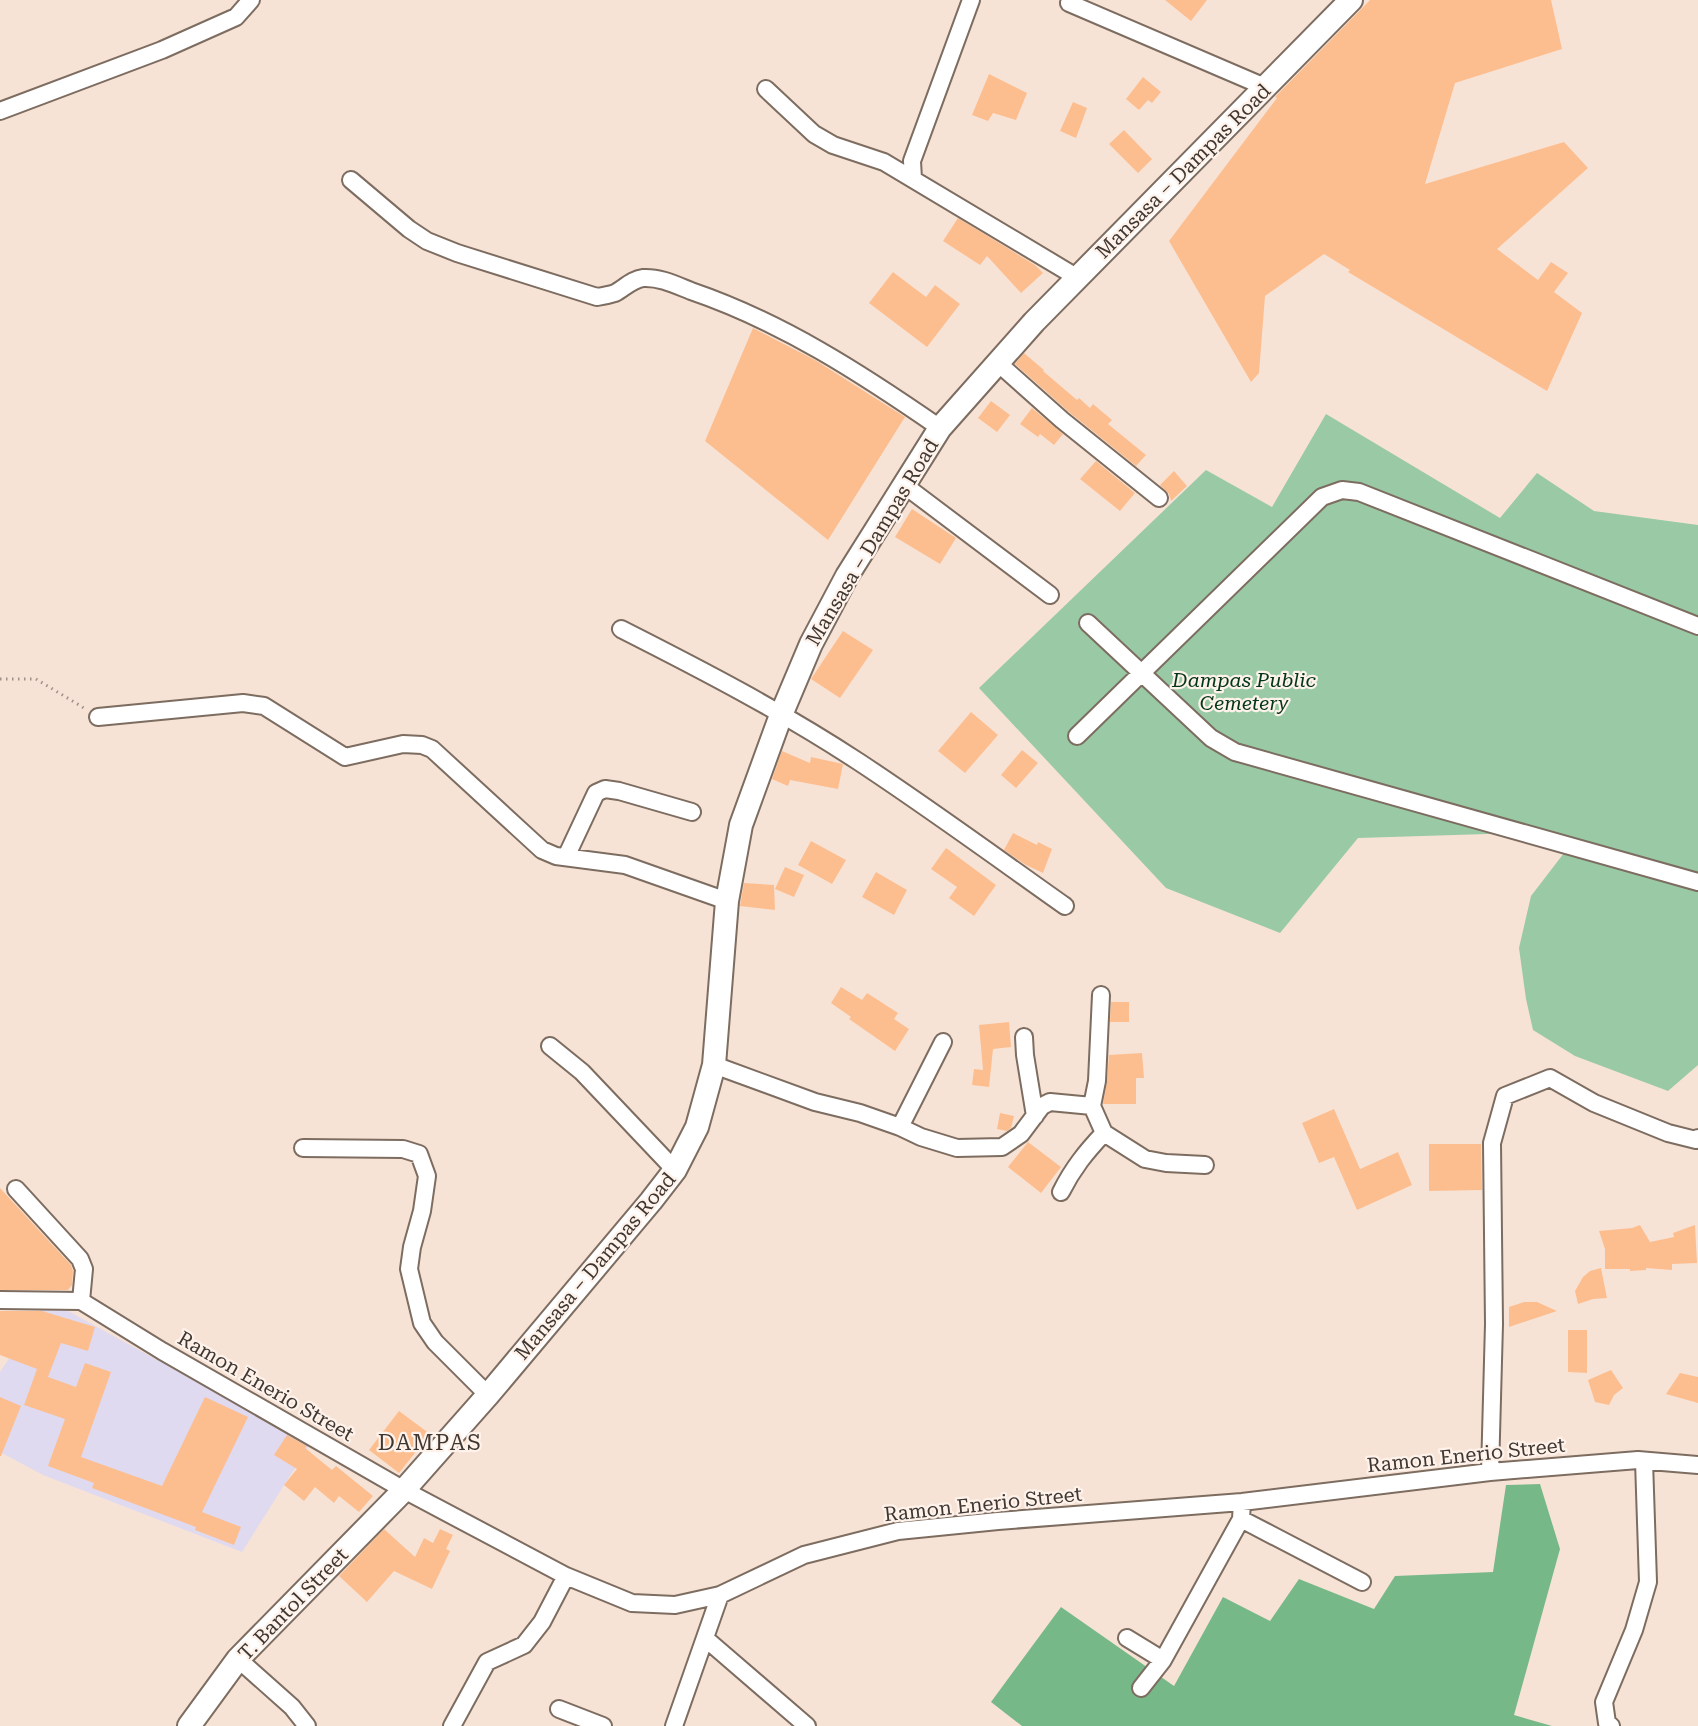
<svg xmlns="http://www.w3.org/2000/svg" width="1698" height="1726" font-family="'Roboto Serif',serif">
<style>
.education{fill:#dfdaf0}
.green{fill:#99caa5}
.forest{fill:#77b888}
.building{fill:#fdbe8f}
.lines{fill:none;stroke-linecap:round;stroke-linejoin:round}
.minor-casing{stroke:#7d6c60;stroke-width:20}
.major-casing{stroke:#7d6c60;stroke-width:26}
.path{stroke:#9f9188;stroke-width:3;stroke-dasharray:1.5 4.5;stroke-linecap:butt}
.minor{stroke:#fff;stroke-width:16}
.major{stroke:#fff;stroke-width:22}
.labels{text-anchor:middle;dominant-baseline:central;stroke-width:4.5;stroke-linejoin:round;paint-order:stroke}
.street-label{font-size:20px;fill:#3f3732;stroke:#fef2ea}
.park-label{font-size:20px;font-style:italic;fill:#023618;stroke:#fef2ea}
.quarter-label{font-size:22px;letter-spacing:1.5px;fill:#3f3732;stroke:#fef2ea}
</style>
<rect width="100%" height="100%" fill="#f7e3d6"/>
<path class="education" d="M41,1310L68,1311L310,1444L242,1552L43,1475L0,1452V1372Z"/>
<path class="green" d="M1326,414L1500,518L1537,473L1594,511L1698,525V1065L1668,1091L1575,1056L1533,1030L1526,999L1519,948L1531,896L1564,853L1519,833L1358,838L1280,933L1166,888L979,688L1206,470L1272,507Z"/>
<path class="forest" d="M1540,1484L1560,1549L1514,1715L1552,1726H1022L991,1702L1061,1607L1174,1686L1223,1597L1270,1621L1299,1579L1374,1609L1395,1576L1493,1572L1506,1485Z"/>
<path class="building" d="M1165,0H1207L1191,21Z
M1370,0H1551L1562,49L1455,83L1425,184L1564,142L1588,168L1497,249L1538,280L1551,262L1568,273L1554,292L1582,313L1547,391L1348,272L1350,270L1324,254L1265,296L1259,373L1251,382L1169,241L1277,98L1275,97Z
M989,74L1027,93L1016,120L993,113L988,121L972,115Z
M1143,77L1161,92L1152,103L1148,100L1139,110L1126,99Z
M1073,102L1087,108L1076,138L1060,131Z
M1124,130L1152,159L1138,173L1109,144Z
M958,218L1035,265L1043,273L1021,293L987,256L980,265L943,241Z
M893,272L926,297L935,285L960,304L927,347L869,303Z
M753,328L815,360L905,417L828,540L705,441Z
M1024,353L1044,370L1043,371L1077,400L1079,398L1090,408L1093,404L1112,420L1108,424L1146,455L1136,466L1069,412L1015,364Z
M991,401L1010,415L997,432L978,418Z
M1032,408L1063,434L1054,445L1040,434L1038,437L1020,424Z
M1096,461L1135,493L1120,511L1080,479Z
M1174,471L1187,486L1171,501L1169,494L1160,485Z
M912,509L956,538L940,564L895,537Z
M843,631L873,650L840,698L811,679Z
M971,712L998,735L965,773L938,751Z
M1022,750L1038,763L1016,788L1001,775Z
M782,751L810,763L811,757L843,764L838,789L790,780L788,786L772,779Z
M1013,833L1037,845L1038,842L1052,849L1043,873L1026,865L1004,850Z
M811,841L846,860L832,884L798,865Z
M946,848L996,885L974,916L949,898L957,887L931,869Z
M785,867L804,875L794,897L775,889Z
M876,872L907,890L894,915L862,897Z
M744,883L774,885L775,910L740,906Z
M841,987L862,1000L867,993L898,1013L894,1019L909,1029L895,1051L849,1019L851,1017L831,1003Z
M1111,1002H1129V1022H1110Z
M1009,1022L1011,1047L993,1049L989,1087L972,1085L974,1069L983,1070L979,1025Z
M1142,1053L1144,1078H1136V1104H1103L1107,1082L1109,1055Z
M1334,1109L1360,1169L1398,1152L1412,1185L1357,1210L1334,1157L1319,1163L1302,1123Z
M1000,1113L1014,1116L1011,1128L1007,1131L997,1129Z
M1028,1142L1061,1167L1041,1193L1008,1167Z
M1429,1144H1481L1482,1190L1429,1191Z
M0,1188L71,1265L73,1271L72,1285L68,1290H0Z
M1640,1225L1650,1242L1674,1237L1673,1233L1695,1225L1697,1263L1672,1264V1270L1646,1268V1270L1630,1271V1269H1605V1249L1599,1231L1632,1228Z
M1601,1268L1607,1298L1593,1299L1578,1304L1575,1291L1583,1277L1590,1271Z
M1524,1302H1537L1557,1311L1509,1327V1307Z
M0,1311H42L95,1327L88,1351L61,1343L48,1377L76,1387L85,1363L111,1372L81,1457L162,1486L205,1397L248,1417L202,1512L241,1527L234,1545L195,1530L196,1527L92,1488L94,1483L48,1466L65,1419L24,1405L37,1369L0,1355Z
M1568,1330H1587V1373L1568,1372Z
M1611,1370L1623,1388L1614,1395L1609,1405L1595,1402L1588,1380Z
M1680,1373L1698,1377V1403L1666,1394Z
M0,1397L21,1406L1,1456H0Z
M399,1411L430,1434L399,1473L369,1450Z
M287,1435L307,1446L305,1448L332,1470L336,1466L373,1496L359,1512L339,1496L334,1503L315,1487L304,1501L284,1485L297,1469L274,1455Z
M384,1529L415,1557L424,1538L433,1543L440,1529L453,1535L446,1549L450,1551L432,1589L394,1571L367,1602L339,1576Z"/>
<g class="lines">
<defs>
<path id="minor" d="M1069,3L1265,87
M766,89L814,134L833,145L884,162L1078,278
M0,111L162,50L236,17L251,0
M913,179L912,161L971,0
M351,180L409,229L427,241L457,253L597,297C603,296 609,295 615,293C624,288 633,279 643,278C660,277 676,285 691,291C782,322 862,374 940,428
M998,363L1062,420L1159,498
M904,485L1050,595
M1088,623L1211,738L1235,752L1698,882
M621,629C702,670 783,712 859,762C929,808 997,858 1065,906
M98,717L243,703L264,706L345,757L403,744L422,745L432,749L542,850L556,856L625,865L727,901
M1077,736L1322,497L1342,490L1359,492L1698,626
M566,857L596,793L605,789L619,791L692,812
M1101,995L1097,1081L1092,1106L1104,1133
M1024,1037L1025,1055L1035,1116
M550,1046L582,1072L675,1170
M714,1065L815,1102L860,1113L900,1127L921,1137L957,1148L1002,1147L1021,1134L1042,1106L1050,1102L1092,1106
M900,1127L943,1042
M303,1148L403,1149L419,1154L427,1176L422,1211L412,1247L409,1269L422,1323L435,1342L488,1395
M16,1189L80,1259L84,1269L81,1301
M1061,1192C1073,1168 1086,1152 1104,1133L1145,1159L1166,1163L1205,1165
M0,1300L81,1301L162,1351L404,1490L566,1576L632,1603L675,1605L720,1595L804,1555L898,1531L998,1521L1242,1502L1490,1472L1638,1460L1698,1465
M1490,1472L1494,1324L1492,1143L1505,1096L1550,1078L1594,1103L1668,1133L1696,1140L1698,1138
M1241,1519L1362,1582
M1127,1638L1163,1660
M706,1639L807,1726
M238,1659L292,1707L307,1726
M1141,1688L1163,1660L1241,1519L1242,1502
M559,1709L603,1726
M452,1726L487,1662L524,1645L542,1622L566,1576
M674,1726L720,1595
M1611,1726L1607,1723L1604,1702L1634,1630L1648,1582L1644,1461"/>
<path id="major" d="M189,1726L238,1659L404,1490L488,1395L651,1201L675,1170L697,1127L714,1065L727,901L741,825L781,715L811,644L847,576L940,428L1034,322L1351,0"/>
</defs>
<use href="#minor" class="minor-casing"/>
<use href="#major" class="major-casing"/>
<path class="path" d="M0,679H36L84,708"/>
<use href="#minor" class="minor"/>
<use href="#major" class="major"/>
</g>
<g class="labels">
<g class="street-label">
<text transform="translate(1183 171) rotate(-45)">Mansasa – Dampas Road</text>
<text transform="translate(872 542) rotate(-59)">Mansasa – Dampas Road</text>
<text transform="translate(595 1266) rotate(-50)">Mansasa – Dampas Road</text>
<text transform="translate(266 1386) rotate(30)">Ramon Enerio Street</text>
<text transform="translate(1466 1455) rotate(-6)">Ramon Enerio Street</text>
<text transform="translate(983 1504) rotate(-6)">Ramon Enerio Street</text>
<text transform="translate(293 1604) rotate(-46)">T. Bantol Street</text>
</g>
<g class="park-label">
<text x="1244" y="680">Dampas Public<tspan x="1244" dy="23">Cemetery</tspan></text>
</g>
<g class="quarter-label">
<text x="430" y="1442">DAMPAS</text>
</g>
</g>
</svg>
